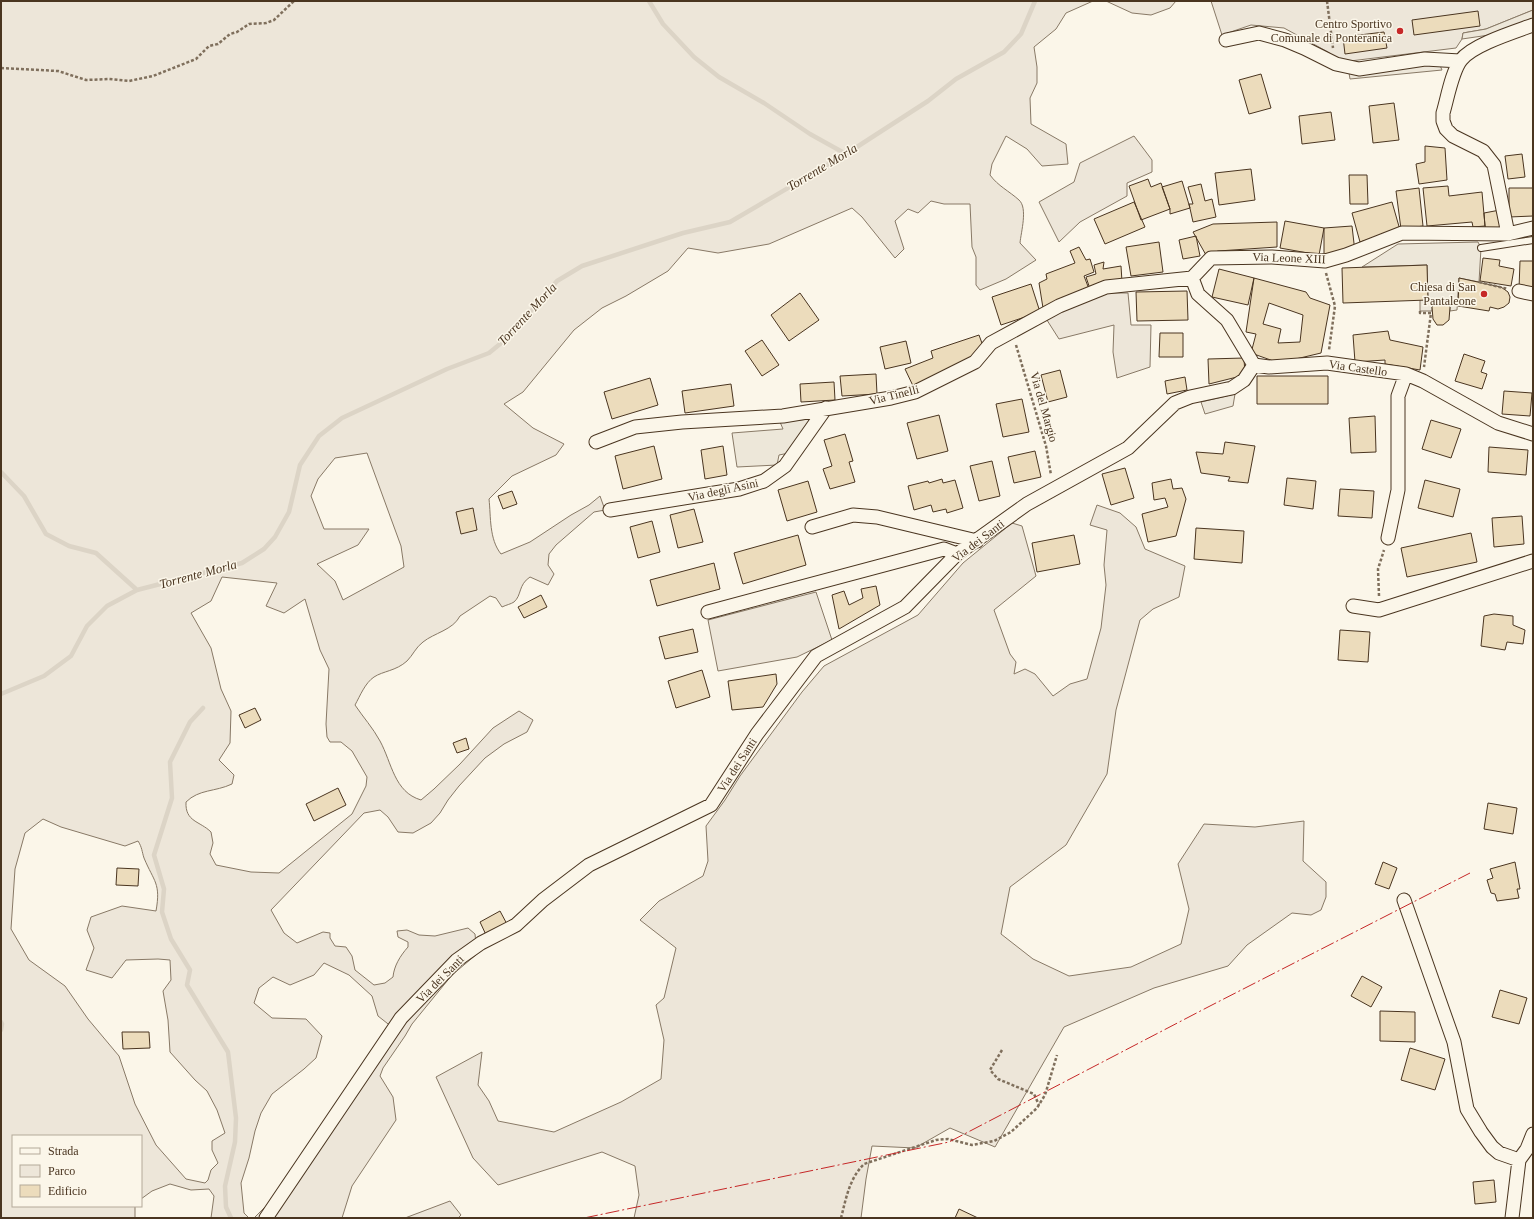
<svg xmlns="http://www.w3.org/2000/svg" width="1534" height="1219" font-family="Georgia,serif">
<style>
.green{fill:#ede6d9;stroke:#887966;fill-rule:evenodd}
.parking{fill:#ede7d9;stroke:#887966}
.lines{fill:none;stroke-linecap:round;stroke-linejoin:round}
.stream{stroke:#dcd4c6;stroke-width:4.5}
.building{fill:#ecdcbc;stroke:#4a3520;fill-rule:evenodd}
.service-casing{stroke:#4a3520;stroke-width:8}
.minor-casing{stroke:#4a3520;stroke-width:15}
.path{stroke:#7f6f5c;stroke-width:2.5;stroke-dasharray:3 2;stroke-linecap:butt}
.service{stroke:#fbf6e9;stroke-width:6}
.minor{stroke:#fbf6e9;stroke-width:13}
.power{stroke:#c62828;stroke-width:1;stroke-dasharray:14 3 2 3;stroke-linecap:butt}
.poi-dot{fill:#c62828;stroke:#fbf6e9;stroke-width:1.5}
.labels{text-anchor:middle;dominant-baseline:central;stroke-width:3;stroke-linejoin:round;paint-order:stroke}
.poi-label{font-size:12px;fill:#4a3520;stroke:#fbf6e9;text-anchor:end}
.street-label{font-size:12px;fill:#4a3520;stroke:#fbf6e9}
.water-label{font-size:13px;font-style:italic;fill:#4a3520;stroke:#fbf6e9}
</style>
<rect width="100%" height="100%" fill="#fbf6e9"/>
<path class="green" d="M1,1H1093L1066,13L1056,29L1034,47L1037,67V83L1030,98L1031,124L1066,144L1068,164L1042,166L1027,149L1006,136L992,164L990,175C998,186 1009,191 1019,200C1028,208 1021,232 1020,243L1036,260L1006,279L980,290L976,285V257L972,247L970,204H944L931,201L918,213L908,209L895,221L904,249L895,258L862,217L852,208L769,244L718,253L688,248L668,271L626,296L602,308L574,330L523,392L504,404L533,428L564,444L556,455L512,476L489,499C491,517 489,539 501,554L530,542L571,515L589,505L600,496L605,510L594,512L556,545L549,554L548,565L554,574L548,585L530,577C518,585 522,595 514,602C511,604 506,605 502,607L496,598L490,596L460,616C453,630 434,633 423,642C416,647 413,655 407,661C396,671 383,671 374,677C365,683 360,696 355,705C363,717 373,728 380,741C392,763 394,792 421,800L434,789L460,764L493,728L519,711L533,720L527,732L504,744L485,758L459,786L448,800L440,813L431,823L413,833L398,832L388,817L380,810L364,813L271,910L284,933L297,943L323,932L330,933V938L335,946L346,947L352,956L355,970L374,985L385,983L393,977C394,966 400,956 408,947V942L398,937L397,931L407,930L419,935L435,936L468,928L475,934L477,954L452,975L412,1024L405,1036L383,1068L380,1076L393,1097L396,1120L352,1186L342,1218H254L271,1201L397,1031L378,1016L372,996L349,975L324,963L314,975L290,985L273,977L259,988L254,1003L272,1018L306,1019L322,1036L316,1058L304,1069L272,1094L261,1113L255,1131L249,1158L241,1183L244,1213L249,1218H211L214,1196L209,1189L191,1190L170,1184L152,1191L141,1199V1136H13V1206H135V1218H1ZM367,453L401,546L404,567L343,600L335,581L317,564L358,545L369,529H324L311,496L318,479L335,458ZM222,577L277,583L266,606L284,613L305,599L320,650L329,669L326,724L327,737L330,742H341L352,751L367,777L366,786L352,814L279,873L251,872L216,865L210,854L213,843L211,832C200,821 185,822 186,802C199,789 215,792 232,784L234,775L219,760L230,743L231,711L221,689L211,648L191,613L211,601ZM43,819L61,827L125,846L138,841C142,847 142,852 144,858C154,882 161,883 156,911L122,906L91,917L87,930L94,948L86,970L112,978L126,960L158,959L170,960L171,980L163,991L168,1020L170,1052L195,1080L207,1091L217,1110L225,1133L212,1141V1150L218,1163L211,1170L208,1180L205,1183L186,1179L156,1145L135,1104L119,1056L88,1019L65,986L29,960L11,929L15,869L25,833Z
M1106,1H1176L1170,8L1151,15L1132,13Z
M1211,1H1533V10L1486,29L1463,33L1462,39L1456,48L1342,62L1328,52L1284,28L1251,25L1222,35Z
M1134,136L1152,160V172L1127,183V196L1080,222L1059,242L1039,202L1074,182L1080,163Z
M1105,293H1128L1131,325H1151L1150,367L1117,378L1113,352L1114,325L1059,339L1045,317Z
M1097,505L1120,513L1136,527L1145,549L1185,566L1179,597L1153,609L1140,620L1116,710L1107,774L1066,845L1010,887L1001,934L1033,959L1069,976L1131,967L1181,944L1189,909L1178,864L1204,824L1255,827L1304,821L1303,861L1326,882V897L1321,910L1311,915L1292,913L1247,945L1228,966L1154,988L1064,1027L995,1147L950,1128L915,1148L872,1146L866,1179L861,1218H634L639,1195L635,1166L602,1152L498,1185L473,1158L436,1077L482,1052L478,1085L489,1101L498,1121L554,1132L621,1102L661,1079L664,1040L656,1005L664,998L676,948L640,920L659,901L703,876L708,861L706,826L725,800L740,776L802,692L824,666L918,615L963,563L1012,523L1022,526L1036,576L994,610L1010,654L1016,662L1014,674L1025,669L1035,674L1053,696L1070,684L1087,679L1101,628L1106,585L1104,565L1107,530L1090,525Z
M816,592L832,640L797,657L718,671L708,620Z
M450,1201L461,1215L458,1218H405Z"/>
<path class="parking" d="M1533,10V19L1496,34L1462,39L1463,33L1486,29Z
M1439,63L1442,70L1350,79L1349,73Z
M1478,242L1481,248L1479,282L1459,278L1457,310L1450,311V307L1446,302H1437L1432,307V311H1420V299L1428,300L1427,265L1362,267L1398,244Z
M1235,394L1233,406L1205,414L1201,402Z
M810,419L799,439L789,453L779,455L777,465L737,467L732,433L783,429L780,422Z"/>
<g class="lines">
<path class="stream" d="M649,1L663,24L694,57L719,77L764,103L810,134L846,154
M1,472L24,496L46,534L69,546L96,553L137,590
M1,694L44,676L71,656L87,626L107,606L137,590L242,563L264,549L275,537L289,512L300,465L319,436L342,418L447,369L489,353L511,335L557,281L582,266L683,233L730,222L846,154L928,101L956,79L1004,52L1021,34L1035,1
M203,708L190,722L170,762L172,798L154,855L164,889L162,912L171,939L190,970L187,985L228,1052L236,1118L235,1142L225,1186L226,1207L231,1218
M1,1022L2,1024L1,1030"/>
</g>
<path class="building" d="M1478,11L1480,26L1414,35L1412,20Z
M1384,32L1387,48L1345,54L1343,37Z
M1261,74L1271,108L1249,114L1239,80Z
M1394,103L1399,140L1373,143L1369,106Z
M1331,112L1335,140L1302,144L1299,116Z
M1425,146L1445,148L1447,180L1419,184L1416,164L1425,162Z
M1522,154L1525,177L1508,179L1505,156Z
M1251,169L1255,200L1219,205L1215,173Z
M1349,175H1367L1368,204H1350Z
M1148,179L1151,187L1161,183L1170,209L1141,220L1129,186Z
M1182,181L1190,208L1170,214V209L1162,187Z
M1201,184L1205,201L1212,199L1216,217L1193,222L1189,204H1193L1188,187Z
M1448,186L1449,196L1482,192L1485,226L1473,227L1472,222L1427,226L1423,188Z
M1419,188L1423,226L1401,229L1396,191Z
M1509,188H1533V216L1509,217Z
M1134,202L1145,227L1105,244L1094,219Z
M1392,202L1400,230L1360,242L1352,213Z
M1500,210L1503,228L1487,230L1485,226L1484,213Z
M1285,221L1324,228L1319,255L1280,248Z
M1277,222V247L1218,251L1206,255L1193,232L1213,224Z
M1352,226L1355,252L1324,255V228Z
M1196,236L1200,256L1183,259L1179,240Z
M1159,242L1163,272L1131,276L1126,247Z
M1079,247L1086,260L1090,259L1094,272L1084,276L1089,289L1043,308L1039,283L1047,279L1046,274L1075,263L1070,251Z
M1483,258L1500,260L1499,266L1514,269L1511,286L1480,281Z
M1520,261H1533V289H1519Z
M1104,262L1103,269L1121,266L1122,282L1090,289L1086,277L1096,274L1094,265Z
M1427,265L1428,300L1343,303L1342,268Z
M1219,269L1254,278L1248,305L1212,297Z
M1254,278L1306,292L1310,298L1330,305L1321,353L1279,363L1251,353L1256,334L1246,332ZM1269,303L1303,315L1300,342L1278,343L1281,329L1263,324Z
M1459,278L1501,287L1508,292L1510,297L1509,303L1504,307L1498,309L1490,307L1489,311L1458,306Z
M1031,284L1040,312L1001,325L992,297Z
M1187,291L1188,320L1137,321L1136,292Z
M800,293L819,320L789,341L771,315Z
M1437,302H1446L1450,307L1449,320L1443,325H1437L1433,319L1432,307Z
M1388,331L1390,340L1423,347L1420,370L1385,364V360L1355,362L1353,335Z
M1160,333H1183V357H1159Z
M979,335L983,346L973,359L914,388L905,369L933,358L931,351Z
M762,340L779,365L762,376L745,351Z
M906,341L911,363L885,369L880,347Z
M1464,354L1485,361L1481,372L1487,374L1482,389L1455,381Z
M1244,358L1245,375L1209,384L1208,359Z
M1060,370L1067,397L1048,402L1041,375Z
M876,374L877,394L842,396L840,376Z
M1257,376H1328V404H1257Z
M1185,377L1187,390L1167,394L1165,381Z
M650,378L658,405L612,419L604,392Z
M834,382L835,400L801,402L800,384Z
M731,384L734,406L685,413L682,391Z
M1504,391L1532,393L1530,416L1502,414Z
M1022,399L1029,432L1003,437L996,404Z
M939,415L948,451L917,459L907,423Z
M1375,416L1376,452L1351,453L1349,418Z
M1431,420L1461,429L1451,458L1422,449Z
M845,434L853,461L849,462L855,482L830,489L823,469L832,466L824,440Z
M1225,442L1255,446L1248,483L1228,481L1230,477L1201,473L1196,452L1223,454Z
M654,446L662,479L623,489L615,456Z
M723,446L727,475L705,479L701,450Z
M1489,447L1528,450L1526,475L1488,472Z
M1035,451L1041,477L1014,483L1008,457Z
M992,461L1000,496L979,501L970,466Z
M1125,468L1134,498L1111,505L1102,474Z
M1287,478L1316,481L1313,509L1284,505Z
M942,479L943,483L955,480L963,508L947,513L946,509L933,512L931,505L914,510L908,486L928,481L929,483Z
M1171,479L1173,489L1182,488L1186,499L1176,536L1148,542L1142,514L1168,507L1165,498L1154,500L1152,483Z
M1425,480L1460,489L1453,517L1418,508Z
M808,481L817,512L787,521L778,490Z
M1340,489L1374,491L1372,518L1338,516Z
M512,491L517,504L503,509L498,496Z
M473,508L477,530L461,534L456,512Z
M694,509L703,542L678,548L670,515Z
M1522,516L1524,544L1494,547L1492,518Z
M652,521L660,552L638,558L630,527Z
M1196,528L1244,531L1242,563L1194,559Z
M1471,533L1477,562L1407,577L1401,548Z
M798,535L806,565L743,584L734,553Z
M1074,535L1080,564L1037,572L1032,543Z
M714,563L720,589L657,606L650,580Z
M876,586L880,605L839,629L832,595L844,591L849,605L863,598L861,589Z
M541,595L547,607L524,618L518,607Z
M1494,614L1513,616V625L1525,630L1523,644L1507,642L1505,650L1481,646L1484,616Z
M693,629L698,652L665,659L659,637Z
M1340,630L1370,632L1368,662L1338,660Z
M702,670L710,697L676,708L668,681Z
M776,674L777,684L763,707L732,710L728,681Z
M255,708L261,720L245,728L239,715Z
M466,738L469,749L457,753L453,743Z
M338,788L346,805L314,821L306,804Z
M1488,803L1517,808L1513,834L1484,829Z
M1383,862L1397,868L1389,889L1375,884Z
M1515,862L1520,889H1517L1519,898L1497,901L1495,894L1491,893L1487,880L1493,878L1490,869Z
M117,868L139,869L138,886L116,885Z
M500,911L508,926L487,937L480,922Z
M1362,976L1382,987L1371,1007L1351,996Z
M1500,990L1527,998L1519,1024L1492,1017Z
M1380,1011L1415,1012V1042L1380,1041Z
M122,1032H149L150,1048L123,1049Z
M1410,1048L1445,1059L1435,1090L1401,1080Z
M1494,1180L1496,1202L1475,1204L1473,1182Z
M959,1209L978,1218H955Z"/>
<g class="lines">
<defs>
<path id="service" d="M1481,248L1533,240"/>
<path id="minor" d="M1226,40L1259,33L1285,40L1304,48L1336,64L1359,69L1425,59L1460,61
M1508,234L1494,165L1483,151L1453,136L1446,129L1443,121V113C1447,100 1452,71 1461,60C1472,45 1514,32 1533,25
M1192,278L1198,294L1227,320L1254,365L1269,367L1327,363L1406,374L1423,381L1498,423L1533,434
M1192,278L1211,258L1272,257L1325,261L1346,255L1402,233L1508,234L1533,228
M1519,291L1533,294
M596,442L635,427L682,422L783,416L891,398L915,392L975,362L991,343L1059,306L1106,287L1192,278
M610,510L739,489L764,481L785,466L826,408
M812,527L853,515L877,517L977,541
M1388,538L1398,490V396L1406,374
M1353,606L1379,610L1533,561
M708,612L944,549L957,554
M1404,900L1454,1042L1467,1109L1481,1132L1492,1147L1499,1153L1519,1160
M266,1218L401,1018L457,960L481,943L516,925L543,900L589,865L711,805L757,734L816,656L905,607L957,554L1027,504L1128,448L1175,403L1190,397L1232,388L1244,380L1254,365
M1512,1218L1519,1160L1527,1149L1533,1134"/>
</defs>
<use href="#service" class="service-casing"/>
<use href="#minor" class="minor-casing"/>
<path class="path" d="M1327,1L1333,48
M1,68L58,71L86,80L109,79L129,81L153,76L196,59L209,46L218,44L230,34L237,32L249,24L266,23L274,20L294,1
M1326,273L1335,306L1329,350
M1479,282L1508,289
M1420,311V313H1431L1424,367
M1016,345L1046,446L1051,475
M1379,596L1378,569L1384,550
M1002,1050L990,1070L998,1079L1034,1094L1039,1105
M841,1218C846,1199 849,1179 864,1164L936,1140L948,1139L972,1145L994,1141L1011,1132L1037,1108L1045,1095L1057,1055"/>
<use href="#service" class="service"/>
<use href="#minor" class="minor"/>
<path class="power" d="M584,1218L949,1142L1210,1006L1470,873"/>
</g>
<g class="poi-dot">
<circle cx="1400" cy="31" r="4"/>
<circle cx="1484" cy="294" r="4"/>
</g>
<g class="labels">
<g class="poi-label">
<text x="1392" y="24">Centro Sportivo<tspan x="1392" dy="14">Comunale di Ponteranica</tspan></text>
<text x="1476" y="287">Chiesa di San<tspan x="1476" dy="14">Pantaleone</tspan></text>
</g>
<g class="street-label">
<text transform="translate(1289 258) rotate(2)">Via Leone XIII</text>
<text transform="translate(1358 368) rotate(8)">Via Castello</text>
<text transform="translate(894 395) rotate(-14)">Via Tinelli</text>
<text transform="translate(1044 407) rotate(74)">Via del Margio</text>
<text transform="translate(723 490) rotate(-12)">Via degli Asini</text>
<text transform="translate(978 541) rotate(-37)">Via dei Santi</text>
<text transform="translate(737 765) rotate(-57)">Via dei Santi</text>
<text transform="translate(440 979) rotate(-45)">Via dei Santi</text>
</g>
<g class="water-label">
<text transform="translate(822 167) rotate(-31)">Torrente Morla</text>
<text transform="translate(527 314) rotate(-47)">Torrente Morla</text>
<text transform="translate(198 574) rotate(-15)">Torrente Morla</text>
</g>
</g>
<rect width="1534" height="1219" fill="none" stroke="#4a3520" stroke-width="4"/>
<rect x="12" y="1135" width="130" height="72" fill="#fbf6e9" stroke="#b4a999"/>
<rect x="20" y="1148" width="20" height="6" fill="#fbf6e9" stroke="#b4a999"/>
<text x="48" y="1155" font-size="12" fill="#4a3520">Strada</text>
<rect x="20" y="1165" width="20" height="12" fill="#ede6d9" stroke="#b4a999"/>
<text x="48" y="1175" font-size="12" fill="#4a3520">Parco</text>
<rect x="20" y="1185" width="20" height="12" fill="#ecdcbc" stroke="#b4a999"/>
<text x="48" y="1195" font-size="12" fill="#4a3520">Edificio</text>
</svg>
